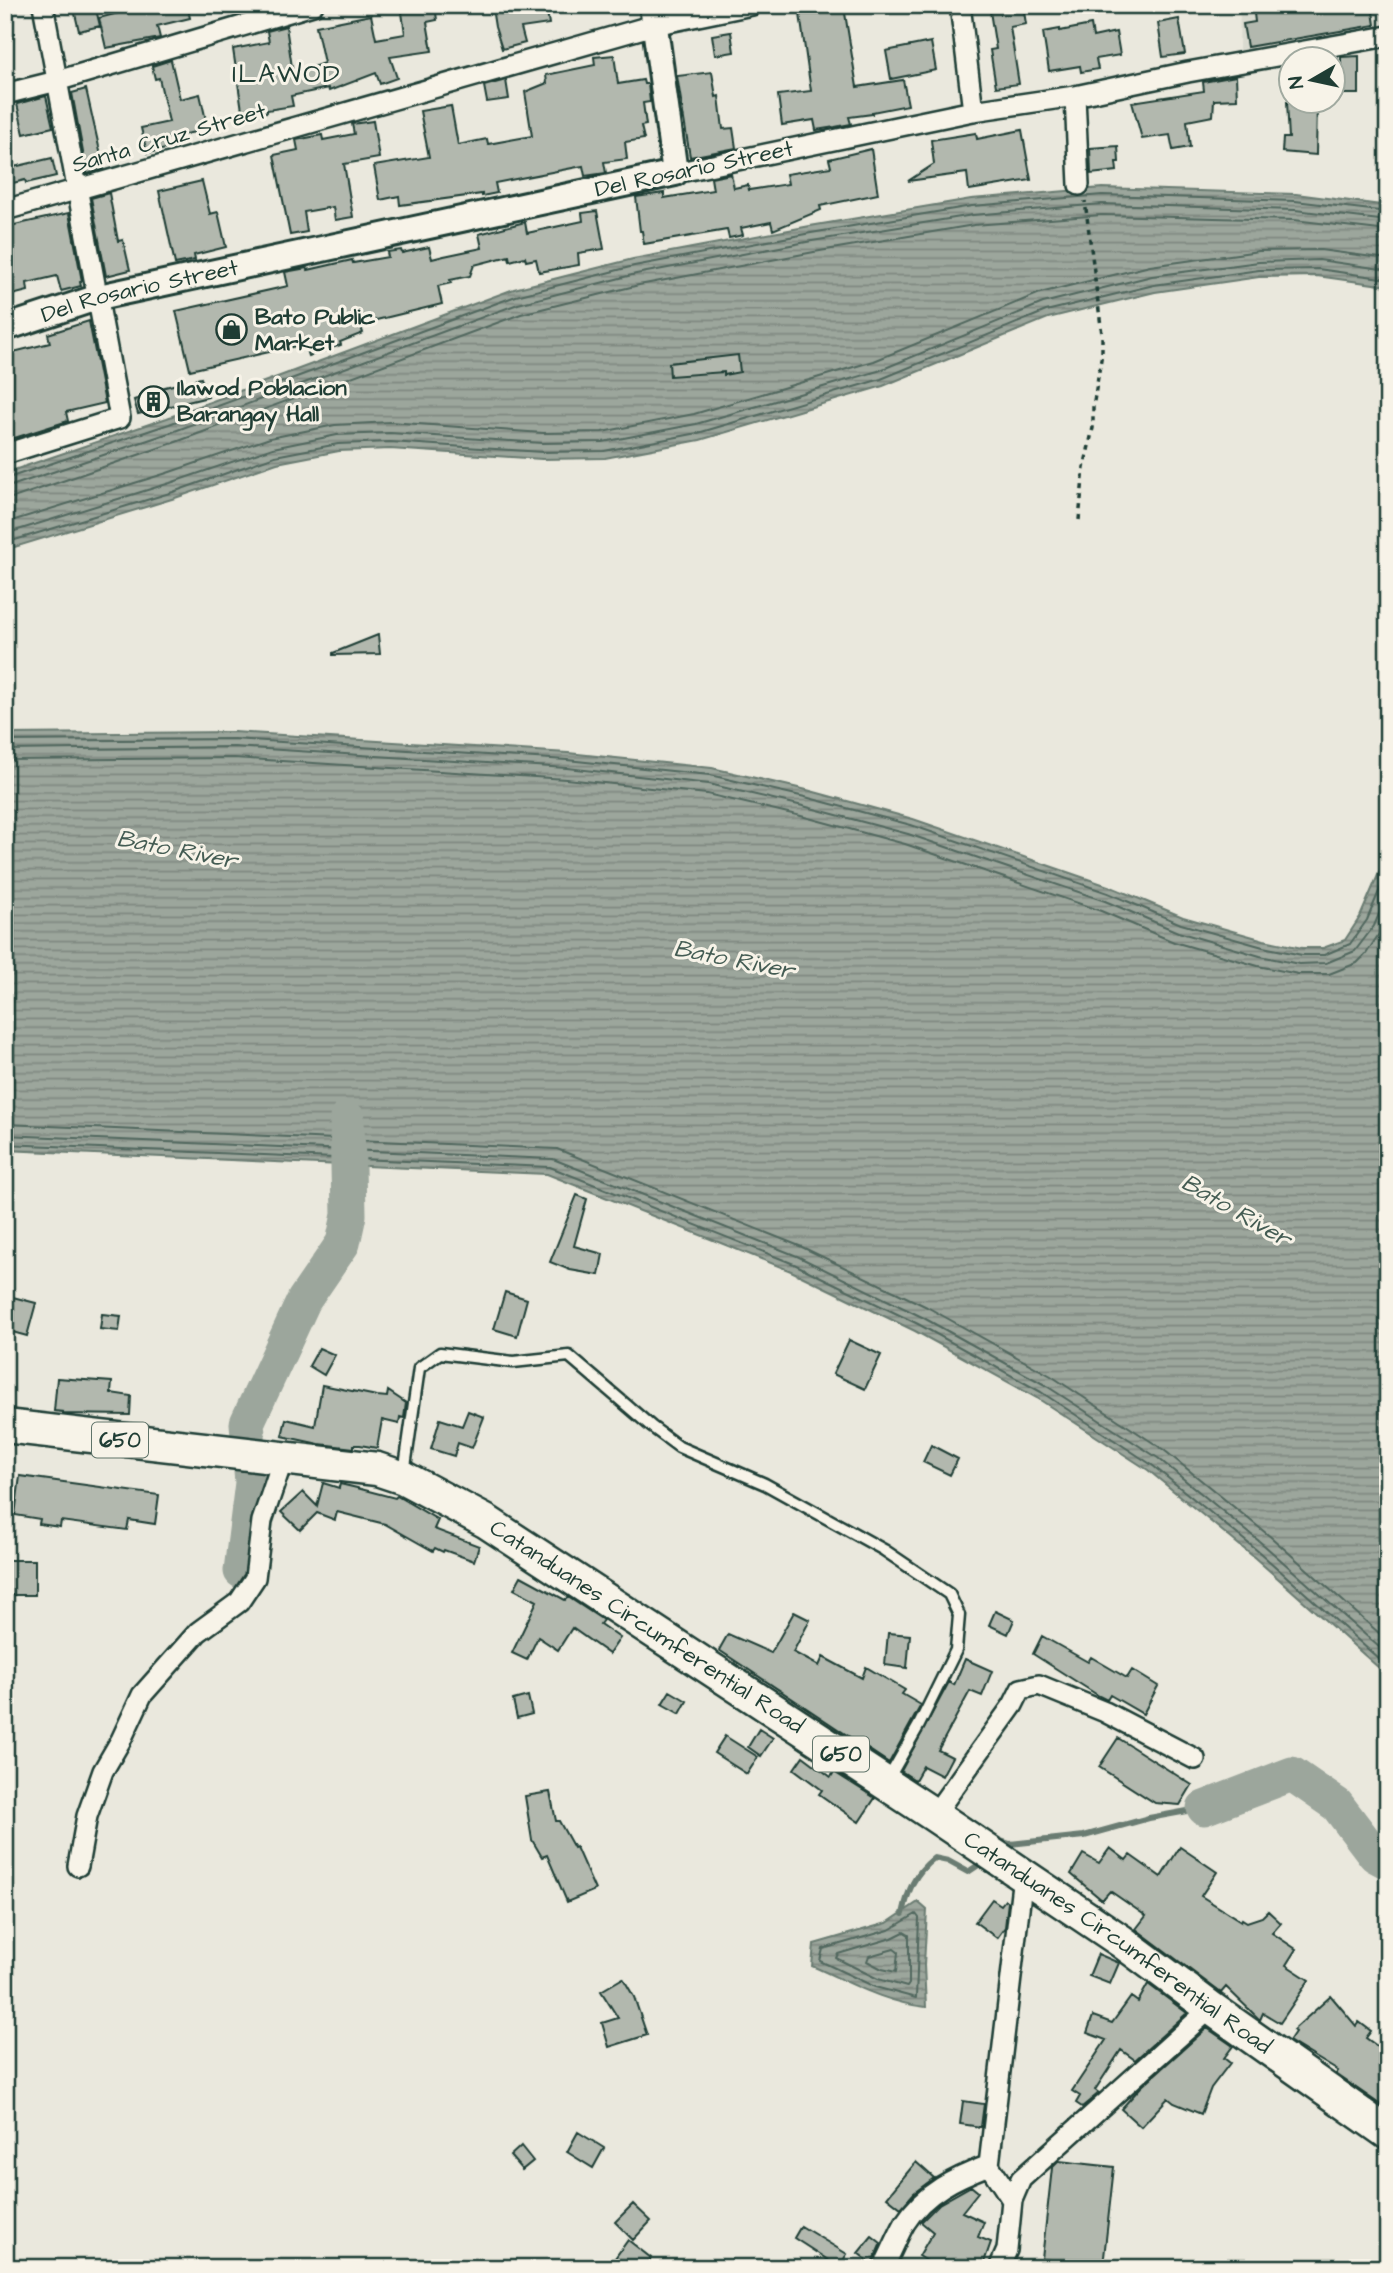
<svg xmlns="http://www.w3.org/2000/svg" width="1393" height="2273" font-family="'Architects Daughter',sans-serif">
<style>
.built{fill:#d9dacf}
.water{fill:url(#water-rules);stroke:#6a7c72;stroke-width:2}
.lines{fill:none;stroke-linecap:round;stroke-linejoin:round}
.shore{stroke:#51675e;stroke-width:2}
.stream{stroke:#6a7c72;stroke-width:6}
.river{stroke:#9ca69c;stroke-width:35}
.building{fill:#b2b8ae;stroke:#1f3d34;stroke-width:2}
.service-casing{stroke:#1f3d34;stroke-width:15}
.minor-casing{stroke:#1f3d34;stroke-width:24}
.tertiary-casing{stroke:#1f3d34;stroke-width:30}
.primary-casing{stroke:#1f3d34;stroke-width:37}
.path{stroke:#1f3d34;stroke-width:3.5;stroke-dasharray:5 5;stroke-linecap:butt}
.service{stroke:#f7f3e8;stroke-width:10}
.minor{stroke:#f7f3e8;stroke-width:19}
.tertiary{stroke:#f7f3e8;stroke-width:24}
.primary{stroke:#f7f3e8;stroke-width:32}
.labels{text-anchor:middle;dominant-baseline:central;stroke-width:6;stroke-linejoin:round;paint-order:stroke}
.shield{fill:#f7f3e8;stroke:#60746a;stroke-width:2}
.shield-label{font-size:21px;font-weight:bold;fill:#1f3d34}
.street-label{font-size:23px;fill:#1f3d34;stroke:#f7f3e8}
.poi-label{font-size:23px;font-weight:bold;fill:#1f3d34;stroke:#f7f3e8;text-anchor:start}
.water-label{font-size:24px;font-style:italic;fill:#445c53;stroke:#f7f3e8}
.quarter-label{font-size:26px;letter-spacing:2px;fill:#1f3d34;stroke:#f7f3e8}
</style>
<defs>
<pattern id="water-rules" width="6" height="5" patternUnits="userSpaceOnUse" patternTransform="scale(1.75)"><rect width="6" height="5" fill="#9ca69c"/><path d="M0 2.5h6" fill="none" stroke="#7f8880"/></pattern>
</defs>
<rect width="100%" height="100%" fill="#eae8dd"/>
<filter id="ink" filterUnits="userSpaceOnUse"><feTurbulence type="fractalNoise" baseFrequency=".0143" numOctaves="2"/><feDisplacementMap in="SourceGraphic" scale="14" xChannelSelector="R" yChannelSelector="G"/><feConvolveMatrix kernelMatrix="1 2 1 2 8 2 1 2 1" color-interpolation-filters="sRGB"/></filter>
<g filter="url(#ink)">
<path class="built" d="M1240,5H1388V26L1239,52Z"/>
<path class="water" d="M1102,188L1296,194L1388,206V286L1317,276L1259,277L1155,292L1048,318L883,386L700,440L605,458L542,459L390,449L339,451L277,463L175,498L5,550V473L167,418L514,289L633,259L810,226L971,199Z
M234,732L568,753L712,768L807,790L913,819L1111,887L1183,917L1264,940L1302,948H1323L1345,940L1360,917L1388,852V1676L1255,1558L1148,1470L1037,1398L915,1331L791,1271L547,1174L5,1150V734Z
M918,1902L927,1910L924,1965L926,2007C885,2003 849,1982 812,1966L814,1944L887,1923Z"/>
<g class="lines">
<path class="shore" d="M5,479L169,424L516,296L634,266L811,233L972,206L1102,195L1295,201L1388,212
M5,488L172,432L518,304L636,274L812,241L973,215L1102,204L1295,210L1388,221
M5,499L16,497L176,442L521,314L639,285L814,252L974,225L1102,215L1294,220L1388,231
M5,523L167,473L270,438L335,425L390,422L543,433L602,432L694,414L874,361L1040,293L1150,266L1259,251L1320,250L1388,259
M5,534L170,483L273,448L337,435L390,433L542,443L603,442L696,424L878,371L1043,303L1152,276L1259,262L1319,260L1388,270
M5,543L173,492L275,456L338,444L390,442L542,452L604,451L698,433L881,379L1046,311L1154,285L1259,270L1318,269L1388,279
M5,741L234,739L567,760L710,775L805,797L911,825L1108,893L1181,924L1263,947L1302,955H1324L1350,944L1367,920L1388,870
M5,750L234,747L567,768L709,784L803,806L908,834L1105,901L1178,932L1260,956L1299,964L1326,963L1355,951L1374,926L1388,893
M5,760L234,758L566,779L707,794L801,816L905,844L1101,911L1174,942L1258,966L1298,974H1329L1357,963L1366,954L1388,920
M5,1124L557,1149L802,1247L927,1307L1051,1376L1164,1450L1272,1538L1388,1641
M5,1135L553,1159L797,1256L922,1317L1045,1385L1158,1458L1265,1546L1388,1655
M5,1144L550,1167L794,1264L918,1324L1041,1392L1152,1465L1259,1552L1388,1667
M916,1914L919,1918L916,1998L875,1987L820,1961L823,1949L889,1930Z
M904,1932L909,1935V1984L907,1987L878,1979L836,1958L838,1954L892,1938Z
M894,1949L898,1952L896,1972L882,1969L867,1961L869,1956Z"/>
<path class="stream" d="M994,1845L1001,1841L1010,1844L1084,1836L1149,1818L1204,1808
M903,1914C908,1890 914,1874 934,1858L948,1861L968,1872L977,1866"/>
<path class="river" d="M241,1571L252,1483L247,1423L304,1300L343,1243L349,1215L347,1118
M1204,1808L1292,1774L1337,1805L1375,1855L1388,1862"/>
</g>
<path class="building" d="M73,5H95L100,26L79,31Z
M128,5H187L190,18L157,26L160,38L106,48L99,18L130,10Z
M401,5H435L437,20L427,22L432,51L390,57L397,78L380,84L376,73L329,91L328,88L291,96L293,106L267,110V112L243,117L233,49L269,42L267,31L286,26L293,74L324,63L316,26L371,15L376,39L405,34Z
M508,5H546L549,24L521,28L525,43L502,49L495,27L492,8Z
M989,5H1023L1026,24L1010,27L1019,84L996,87L990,50L996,49Z
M1253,5H1328V10L1353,5H1372L1375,25L1247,47L1243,24L1255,22Z
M844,7L857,87L903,80L908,105L872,112V114L849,117L851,124L835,127L816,130L814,120L782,125L778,95L811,91L800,14Z
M1179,19L1185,54L1163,57L1158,23Z
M1091,25L1093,37L1116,32L1120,55L1096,59L1098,69L1081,72L1080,66L1049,71L1043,32L1060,29V31Z
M731,32L734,52L715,55L712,35Z
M931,42L936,70L891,79L886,51Z
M614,55L618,84L643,80L644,84H648L650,102L643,103L646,125L641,126L644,139L625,142L627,159L604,162L606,173L585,176L583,166L495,183L497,193L482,196V194L400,205L399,196L380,200L374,166L429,157L420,111L451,106L458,145L487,139L488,144L532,136L525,92L547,83L546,75L595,65L594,57Z
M1359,56V94H1334V72H1341V57Z
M171,60L180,99L200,94L208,129L164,139L166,149L147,153L141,128L169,122L159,78L155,79L152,66Z
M712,72L716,97L719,96L723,129L733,128L736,148L690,157L677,76Z
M1236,76L1237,99L1214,100L1213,116L1187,121L1190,147L1173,150L1170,135L1142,139L1132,102L1204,91L1203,82Z
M506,80L509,99L487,102L484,86Z
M86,89L104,169L87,174L72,93Z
M46,96L53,127L24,134L17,104Z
M1287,102H1317L1316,155L1282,152L1283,138H1289Z
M373,121L379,158L344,164L353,217L335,220L333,207L304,212L307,232L290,235L274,155L298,150L296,140L322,135L323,140L354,134L352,124Z
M1022,130L1031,180L969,190L967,173L908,181L934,164L931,140L976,133L977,139Z
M1118,146L1119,162H1116L1117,171L1091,174L1090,148Z
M871,149L878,194L820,206L821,210L773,230L771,222L741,228L743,235L729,238L727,230L644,244L642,231H640L636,197L664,193V198L713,190L711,178L731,174L734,188L748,185L749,190L788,184L786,174L831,167L829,159Z
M52,158L56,176L26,183L25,180L5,185V169Z
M202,181L210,214L218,212L226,247L194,255L195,260L175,264L159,191Z
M109,193L118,241L123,240L130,270L106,276L91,198Z
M597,211L604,249L578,253L579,265L539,272L536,259L526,261L525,257L510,261L509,256L474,265L470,276L450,280L451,283L438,286L442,304L360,324L363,333L340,342L341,345L309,356L305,344L190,370L176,311L288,286L285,272L307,268L308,270L352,260L353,263L388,257L387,252L401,250L402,253L429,247L432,259L444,256L482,248L479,234L525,222L527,233L583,221L582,213Z
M69,213L82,281L80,282L81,286L61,291L57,276L27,283L28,291L8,296L5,264L13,262L5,227Z
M89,321L105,403L66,412L68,421L5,441V354L50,343L48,334Z
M738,355L740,372L724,375V372L670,376L669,363Z
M201,378L208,397L138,414L134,400L150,395L149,391Z
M378,635L380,654L333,655V653Z
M577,1195L587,1199L574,1246L603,1254L599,1275L570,1270L550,1262Z
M505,1292L527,1299L517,1336L494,1329Z
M5,1295L36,1303L27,1336L5,1330Z
M102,1314L121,1316L119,1331L100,1329Z
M849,1340L881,1355L865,1389L833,1374Z
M319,1348L335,1355L324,1375L309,1366Z
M57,1378L112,1382L111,1393L131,1396L130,1415L63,1414V1412L54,1411Z
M322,1385L377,1396L387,1397L388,1391L406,1403L404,1418L400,1417L399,1424L382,1420L377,1448L360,1445H354V1448L319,1444L282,1436L286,1419L315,1426Z
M468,1411L484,1417L472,1448L458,1443L454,1456L431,1449L440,1419L462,1426Z
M931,1445L958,1459L950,1475L923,1462Z
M20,1476L159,1495L155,1524L129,1520L127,1530L61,1521L60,1527L39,1524L40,1519L15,1515Z
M323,1483L339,1488L340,1484L357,1488L395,1498L397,1496L438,1520L434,1529L479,1546L474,1561L444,1550L443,1552L435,1548L433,1551L385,1524L337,1512L335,1520L317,1513L300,1530L281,1512L303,1492L317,1506Z
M5,1560H35V1595H5Z
M521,1576L565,1600L568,1597L603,1620L600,1624L620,1638L609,1654L572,1628L558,1650L538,1637L527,1660L512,1653L537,1601L514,1589Z
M995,1611L1014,1620L1008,1634L989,1625Z
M794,1612L810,1620L793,1652L819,1666L823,1657L862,1678L866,1667L905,1690L902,1694L921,1705L889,1763L719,1650L728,1634L771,1653Z
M888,1633L910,1635L907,1668L885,1665Z
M1042,1636L1088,1662L1091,1657L1127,1678L1132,1670L1158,1686L1143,1714L1110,1695L1107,1700L1099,1696L1033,1654Z
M965,1659L992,1671L982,1696L970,1691L938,1750L952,1757L942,1776L923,1766L915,1780L901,1771L949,1682L954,1685Z
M670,1691L687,1701L680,1714L662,1704Z
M528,1696L532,1714L517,1718L513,1700Z
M759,1729L773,1738L761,1756L748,1747Z
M725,1736L758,1757L747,1774L714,1753Z
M1118,1738L1192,1785L1180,1805L1155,1803L1099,1767Z
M803,1756L831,1777L834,1772L875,1798L859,1822L819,1794L822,1790L794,1769Z
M550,1792L556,1821H559L574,1848L576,1847L595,1890L567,1902L547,1855L542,1857L532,1840L525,1796Z
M1180,1847L1217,1872L1201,1896L1241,1921L1242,1919L1247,1922L1262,1917L1268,1911L1281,1923L1272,1933L1296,1949L1286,1965L1309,1980L1280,2023L1263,2013L1260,2020L1226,1987L1221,1993L1136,1929L1146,1916L1110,1891L1102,1900L1071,1874L1083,1854L1099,1863L1110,1848L1126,1860L1130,1855L1161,1877Z
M992,1899L1001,1905L1005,1900L1008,1902L1005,1927L997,1938L975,1922Z
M1098,1954L1119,1963L1110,1984L1089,1976Z
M623,1978L634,1997L647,2035L609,2047L602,2023L618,2018L601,1991Z
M1148,1984L1187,2013L1135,2060L1121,2050L1095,2090L1099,2093L1082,2107L1076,2103L1080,2096L1072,2091L1106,2040L1087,2033L1093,2016L1112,2023L1131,1997L1138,2002Z
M1331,1996L1356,2026L1359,2022L1371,2031L1366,2038L1388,2054V2110L1336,2074L1338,2071L1289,2041L1295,2032L1293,2030Z
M1207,2028L1233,2046L1224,2058L1230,2063L1211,2088L1201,2114L1174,2103L1168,2098L1141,2127L1121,2109L1141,2087Z
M963,2101L984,2104L981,2127L960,2124Z
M578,2132L604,2148L593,2168L567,2152Z
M521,2146L533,2161L522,2170L510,2156Z
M1059,2161L1114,2167L1103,2266L1042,2259L1052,2168Z
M916,2162L934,2178L914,2193L901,2208L887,2197Z
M971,2186L978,2192L962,2212L984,2222L978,2237L991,2242L982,2268H938L919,2256L933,2232L921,2222L939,2204Z
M633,2204L651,2221L633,2240L615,2222Z
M801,2226L847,2254L839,2267L794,2238Z
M872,2236L881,2243L872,2264L858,2253Z
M628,2240L651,2258L643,2268H627L615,2258Z"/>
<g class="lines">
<defs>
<path id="service" d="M404,1474L419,1368L440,1353L513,1362L569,1356L652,1427L679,1447L765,1484L884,1550L949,1594L959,1615L956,1650L919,1725L887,1781"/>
<path id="minor" d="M960,5L973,111
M5,94L57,81L313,5
M1075,96L1079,185
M675,173L973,111L1075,96L1188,72L1388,36
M5,210L654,25L752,5
M5,454L120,418L43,5
M934,1815L1013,1705L1021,1689L1039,1685L1105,1712L1195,1759
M78,1866L87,1816L103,1771L121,1740L142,1695L198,1632L239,1602L255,1578L262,1521L283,1459
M1012,2200L989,2165L1023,1875
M883,2268C891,2253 897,2237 905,2223C925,2192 955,2178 989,2165
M999,2268L1007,2250L1012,2200L1021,2179L1211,2008"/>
<g id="tertiary">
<path id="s1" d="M5,328L99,297L675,173L652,5"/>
</g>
<g id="primary">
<path id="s2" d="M5,1426L377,1469L404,1478L487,1522L934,1815L1121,1941L1211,2008L1388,2133"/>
</g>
</defs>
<use href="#service" class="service-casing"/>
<use href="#minor" class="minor-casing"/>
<use href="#tertiary" class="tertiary-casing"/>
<use href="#primary" class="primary-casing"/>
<path class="path" d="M1079,520L1084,468L1093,428V407L1102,353V334L1085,201"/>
<use href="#service" class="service"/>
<use href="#minor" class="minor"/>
<use href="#tertiary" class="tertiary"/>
<use href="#primary" class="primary"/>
</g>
</g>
<defs>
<symbol id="shop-ring" viewBox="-11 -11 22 22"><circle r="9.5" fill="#f7f3e8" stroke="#1f3d34" stroke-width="1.5"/><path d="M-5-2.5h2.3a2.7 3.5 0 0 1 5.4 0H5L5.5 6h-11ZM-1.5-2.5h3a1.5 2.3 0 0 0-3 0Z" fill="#1f3d34"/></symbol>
<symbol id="building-ring" viewBox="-11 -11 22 22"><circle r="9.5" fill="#f7f3e8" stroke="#1f3d34" stroke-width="1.5"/><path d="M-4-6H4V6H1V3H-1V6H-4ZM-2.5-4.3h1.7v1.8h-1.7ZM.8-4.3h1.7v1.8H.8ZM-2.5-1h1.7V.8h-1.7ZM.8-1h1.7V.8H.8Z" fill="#1f3d34"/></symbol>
</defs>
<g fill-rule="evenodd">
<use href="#shop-ring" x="214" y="312" width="35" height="35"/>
<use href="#building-ring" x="136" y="384" width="35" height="35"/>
</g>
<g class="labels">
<g class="shield">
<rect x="92" y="1422.5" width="56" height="35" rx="5"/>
<rect x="813" y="1736.5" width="56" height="35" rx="5"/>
</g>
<g class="shield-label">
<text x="120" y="1440">650</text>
<text x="841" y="1754">650</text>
</g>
<g class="street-label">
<text transform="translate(169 138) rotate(-16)">Santa Cruz Street</text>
<text transform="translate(694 169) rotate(-12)">Del Rosario Street</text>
<text stroke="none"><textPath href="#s1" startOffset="140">Del Rosario Street</textPath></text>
<text stroke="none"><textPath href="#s2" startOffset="688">Catanduanes Circumferential Road</textPath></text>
<text stroke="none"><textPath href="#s2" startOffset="1255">Catanduanes Circumferential Road</textPath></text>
</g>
<g class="poi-label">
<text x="255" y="317">Bato Public<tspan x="255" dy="26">Market</tspan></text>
<text x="177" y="388">Ilawod Poblacion<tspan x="177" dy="26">Barangay Hall</tspan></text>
</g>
<g class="water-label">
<text transform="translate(177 850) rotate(11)">Bato River</text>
<text transform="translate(734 960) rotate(11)">Bato River</text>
<text transform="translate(1236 1211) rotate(30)">Bato River</text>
</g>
<g class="quarter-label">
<text x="287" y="74">ILAWOD</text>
</g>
</g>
<rect width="1393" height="2273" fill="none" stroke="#f7f3e8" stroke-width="28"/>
<rect x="14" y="14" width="1365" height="2245" fill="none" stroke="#1f3d34" stroke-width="2.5" filter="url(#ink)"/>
<g transform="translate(1312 80) rotate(261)"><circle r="33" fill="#f7f3e8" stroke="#a1aaa0" stroke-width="2"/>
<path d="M0-5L12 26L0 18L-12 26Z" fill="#1f3d34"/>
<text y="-10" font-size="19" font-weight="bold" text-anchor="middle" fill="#1f3d34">N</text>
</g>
</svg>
